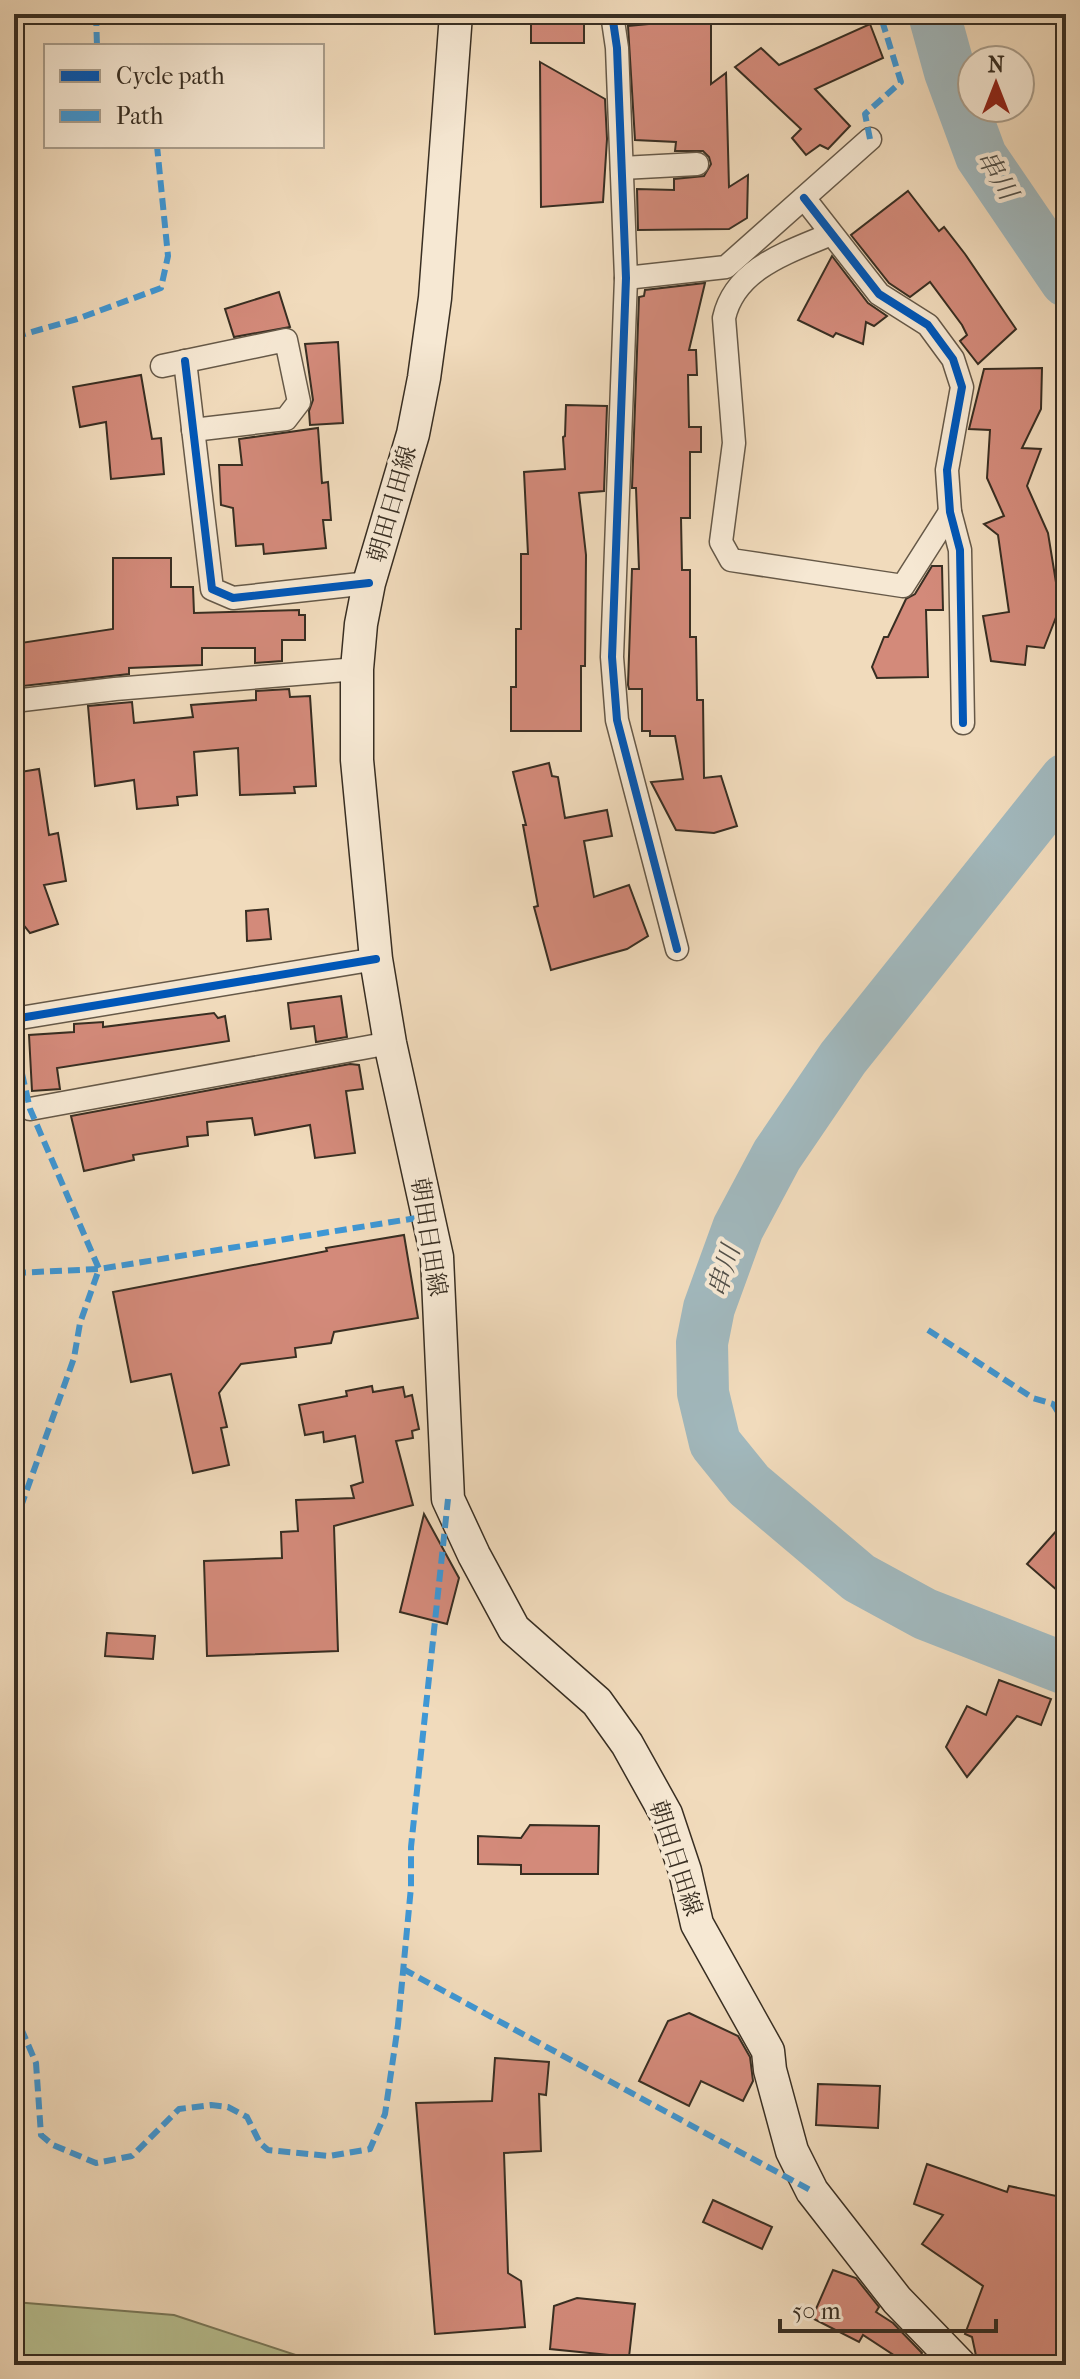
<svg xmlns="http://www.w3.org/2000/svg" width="1080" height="2379" viewBox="0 0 1080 2379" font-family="'IM FELL French Canon','Noto Serif JP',serif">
	<rect width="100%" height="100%" fill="#f1dbbc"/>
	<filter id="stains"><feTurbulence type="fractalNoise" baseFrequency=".0025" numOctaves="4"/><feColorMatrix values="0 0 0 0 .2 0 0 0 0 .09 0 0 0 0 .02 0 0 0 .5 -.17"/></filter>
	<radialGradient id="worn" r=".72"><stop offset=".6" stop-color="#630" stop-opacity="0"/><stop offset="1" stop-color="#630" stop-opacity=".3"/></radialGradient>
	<!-- green -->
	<polygon fill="#b8c192" stroke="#78785a" stroke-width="2" points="14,2302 174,2315 326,2365 14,2365"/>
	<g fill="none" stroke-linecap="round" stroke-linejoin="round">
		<!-- river -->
		<g stroke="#a1b8bd" stroke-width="52">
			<polyline points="934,14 950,72 981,156 1066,281"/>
			<polyline points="1066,779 843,1058 777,1155 738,1228 709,1308 702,1343 703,1393 715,1443 749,1485 859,1578 925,1614 1066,1669"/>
		</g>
	</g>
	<!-- building -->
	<g fill="#d38a7a" stroke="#382e22" stroke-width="2">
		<rect x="531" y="14" width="53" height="29"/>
		<polygon points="711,18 711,84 726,73 729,187 748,175 747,218 729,229 638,230 637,189 674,190 674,179 704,176 711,164 709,157 703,151 675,151 676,142 635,140 628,26"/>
		<polygon points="870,24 883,58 815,89 850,126 828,149 820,145 806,155 792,138 801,129 735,67 761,48 779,65"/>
		<polygon points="540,62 605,99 607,139 603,202 541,207"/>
		<polygon points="908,191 939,231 944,227 965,254 1016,329 978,364 960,341 967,335 962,325 930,282 910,297 889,283 851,235"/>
		<polygon points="832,256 868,303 887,316 874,326 866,322 863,344 836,333 833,337 798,320"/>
		<polygon points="705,283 689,350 696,350 697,375 688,375 689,427 701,427 701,452 690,452 690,518 681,518 682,570 690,570 690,637 696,637 697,700 703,700 704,778 721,776 737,826 714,833 676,830 651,782 683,779 675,736 650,736 650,731 642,731 642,689 629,689 628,685 632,569 639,569 636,488 632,488 639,297 644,296 645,290"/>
		<polygon points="279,292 290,327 234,337 225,309"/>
		<polygon points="338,342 343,423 310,425 309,411 313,400 305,344"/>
		<polygon points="1042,368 1041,409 1022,448 1041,449 1027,486 1048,533 1060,607 1044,648 1027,646 1025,665 991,661 983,616 1009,612 998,535 984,524 1004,516 987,478 990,430 969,429 984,369"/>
		<polygon points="141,375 152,439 161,438 164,474 111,479 106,422 80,427 73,387"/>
		<polygon points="566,405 607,406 604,491 579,493 586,555 585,666 581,666 581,731 511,731 511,687 516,687 516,629 521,629 521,554 528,554 524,472 565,469 563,437 565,436"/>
		<polygon points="318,428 322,483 328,482 331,520 323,520 326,548 264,554 263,544 236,546 233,508 221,505 219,465 242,465 239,439"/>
		<polygon points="113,558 171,558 171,587 193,587 194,613 299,610 299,615 305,615 305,640 282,640 282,661 255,663 255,648 202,648 202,665 129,668 129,674 14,687 14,644 113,629"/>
		<polygon points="932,566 942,566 943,610 926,610 928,677 877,678 872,667 884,637 888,637 906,599 915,594"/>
		<polygon points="289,689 290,697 310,696 316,786 294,787 295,793 240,795 238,748 194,752 197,795 177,797 178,805 137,809 134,780 95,786 88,706 132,702 134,723 193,717 191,705 256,700 256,691"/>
		<polygon points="549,763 552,776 558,777 565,818 607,810 612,836 584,841 594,897 629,885 648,936 627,949 551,970 534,907 538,906 523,825 526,825 513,772"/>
		<polygon points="39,769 49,835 58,833 66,881 44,885 58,924 30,933 14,913 14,773"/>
		<polygon points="268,909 271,939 247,941 246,911"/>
		<polygon points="341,996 347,1037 316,1042 314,1026 291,1029 288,1003"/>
		<polygon points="214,1013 218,1018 225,1016 229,1041 57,1068 60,1089 32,1091 29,1035 74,1032 74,1024 103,1022 103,1027"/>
		<polygon points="350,1064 359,1065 363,1089 346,1091 355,1153 315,1158 310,1125 255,1135 252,1118 207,1122 208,1135 187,1137 188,1146 133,1155 134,1160 84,1171 71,1116"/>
		<polygon points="404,1235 418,1318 334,1332 331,1343 295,1348 296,1357 241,1364 219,1393 227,1427 221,1428 229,1465 193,1473 171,1374 131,1382 113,1292 327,1251 326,1248"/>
		<polygon points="372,1386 373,1392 403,1387 405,1397 412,1395 419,1429 412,1431 413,1438 396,1441 413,1505 334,1526 338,1651 207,1656 204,1561 282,1558 281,1532 298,1531 296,1500 354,1498 351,1486 363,1482 355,1436 324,1442 323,1432 305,1435 299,1405 347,1396 346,1391"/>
		<polygon points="424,1514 459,1578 447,1624 400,1612"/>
		<polygon points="1066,1520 1066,1598 1027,1564"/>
		<polygon points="107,1633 155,1636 153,1659 105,1656"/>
		<polygon points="999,1680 1051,1699 1041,1725 1017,1716 967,1777 946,1747 967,1706 986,1715"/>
		<polygon points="530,1825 599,1826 598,1874 521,1874 521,1865 478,1864 478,1836 521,1838"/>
		<polygon points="689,2013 738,2036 750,2057 753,2081 743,2101 701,2081 689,2106 639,2081 668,2021"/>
		<polygon points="495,2058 549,2062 546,2095 539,2094 541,2151 504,2153 508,2273 521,2281 525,2327 435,2334 416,2103 492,2101"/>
		<polygon points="818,2084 880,2086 878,2128 816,2125"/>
		<polygon points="927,2164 1007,2192 1009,2186 1066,2198 1066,2365 978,2365 972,2337 965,2334 983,2286 922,2244 943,2215 914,2204"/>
		<polygon points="713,2200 772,2227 762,2249 703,2222"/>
		<polygon points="833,2270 856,2278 879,2307 876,2312 893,2323 922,2353 915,2365 909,2365 863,2335 859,2342 812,2318"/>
		<polygon points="577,2298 635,2304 629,2357 550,2349 554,2306"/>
	</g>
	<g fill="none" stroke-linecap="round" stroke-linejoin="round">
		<!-- minor casing -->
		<g stroke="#665948" stroke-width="25">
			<g id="minor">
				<polyline points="612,14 617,48 626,278 612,657 617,720 677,949"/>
				<polyline points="622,168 697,164"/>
				<polyline points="804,198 879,294 928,325 953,359 962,387 947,470 950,512 960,550 963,723"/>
				<path d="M831,234C789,252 735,268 724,318L734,443L721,542L731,560L903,586L950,512"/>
				<polyline points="626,278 726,267 870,139"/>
				<polyline points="185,361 212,589 233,598 369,583"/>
				<polyline points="162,366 286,340 299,402 286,419 193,430"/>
				<polyline points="14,701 115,689 357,669"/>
				<polyline points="14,1019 376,959"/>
				<polyline points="30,1109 390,1043"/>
			</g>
		</g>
		<!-- secondary casing -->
		<g stroke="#382e22" stroke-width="35">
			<polyline id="secondary" points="456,14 435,298 424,378 413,434 369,583 361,624 357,669 357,760 376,959 390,1043 437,1257 448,1499 474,1555 514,1629 597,1702 627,1744 666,1814 685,1871 697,1924 768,2051 770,2070 792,2151 812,2191 897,2300 960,2365"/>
		</g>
		<!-- minor -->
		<use href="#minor" stroke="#f6e8d3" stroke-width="22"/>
		<!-- secondary -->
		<use href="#secondary" stroke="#f6e8d3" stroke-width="32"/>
		<!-- quiet -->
		<g stroke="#3e97d5" stroke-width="6" stroke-dasharray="12 6" stroke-linecap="butt">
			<polyline points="96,14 97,46"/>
			<polyline points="870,139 865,114 901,82 880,14"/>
			<polyline points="14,337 77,319 161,288 168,256 157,146"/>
			<polyline points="14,1038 30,1109 99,1269 80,1323 74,1358 14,1526"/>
			<polyline points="14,1273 99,1269 429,1216"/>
			<polyline points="928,1330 1033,1398 1053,1404 1066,1425"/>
			<polyline points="403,1969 812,2191"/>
			<polyline points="14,2012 36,2063 41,2135 53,2145 96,2163 132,2156 179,2109 211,2105 228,2107 247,2117 260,2143 268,2150 329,2156 370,2149 385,2114 398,2025 411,1887 411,1847 448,1499"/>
		</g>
		<!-- cycleway casing -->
		<g stroke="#f6e8d3" stroke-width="13">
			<g id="cycleway">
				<polyline points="612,14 617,48 626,278 612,657 617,720 677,949"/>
				<polyline points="804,198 879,294 928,325 953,359 962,387 947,470 950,512 960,550 963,723"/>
				<polyline points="185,361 212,589 233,598 369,583"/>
				<polyline points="14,1019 376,959"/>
			</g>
		</g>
		<!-- cycleway -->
		<use href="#cycleway" stroke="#0057b8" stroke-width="8"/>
	</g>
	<g text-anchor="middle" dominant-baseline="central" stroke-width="8" stroke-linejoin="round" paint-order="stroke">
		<!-- street labels -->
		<g font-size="24" fill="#382e22" stroke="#f6e8d3">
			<text transform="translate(392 504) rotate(-74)">朝田日田線</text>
			<text transform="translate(429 1237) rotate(81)">朝田日田線</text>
			<text transform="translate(676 1858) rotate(72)">朝田日田線</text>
		</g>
		<!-- water labels -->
		<g font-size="26" font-style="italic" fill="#525049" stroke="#f6e8d3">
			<text transform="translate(997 175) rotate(59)">串川</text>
			<text transform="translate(724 1271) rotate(-73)">串川</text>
		</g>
	</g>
	<!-- margin -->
	<rect width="1080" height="2379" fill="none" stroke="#f1dbbc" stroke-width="48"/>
	<rect x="16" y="16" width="1048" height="2347" fill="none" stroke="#382e22" stroke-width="4"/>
	<rect x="24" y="24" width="1032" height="2331" fill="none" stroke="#382e22" stroke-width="2"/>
	<!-- legend -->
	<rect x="44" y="44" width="280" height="104" fill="#f6e8d3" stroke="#aa9e8c" stroke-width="2"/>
	<rect x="60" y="70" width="40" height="12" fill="#0057b8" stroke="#aa9e8c" stroke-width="2"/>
	<text x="116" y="84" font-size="24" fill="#382e22">Cycle path</text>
	<rect x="60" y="110" width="40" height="12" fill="#3e97d5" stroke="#aa9e8c" stroke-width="2"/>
	<text x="116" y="124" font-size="24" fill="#382e22">Path</text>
	<!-- north arrow -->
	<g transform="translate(996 84)"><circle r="38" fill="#f6e8d3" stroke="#aa9e8c" stroke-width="2"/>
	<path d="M0-6L14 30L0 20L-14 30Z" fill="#8f2418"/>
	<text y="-12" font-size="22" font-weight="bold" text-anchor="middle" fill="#382e22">N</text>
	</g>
	<!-- scale -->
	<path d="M780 2319v12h216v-12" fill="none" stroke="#382e22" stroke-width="4"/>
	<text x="792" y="2319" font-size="24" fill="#382e22" stroke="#f6e8d3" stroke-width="6" paint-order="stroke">50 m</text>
	<rect width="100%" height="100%" filter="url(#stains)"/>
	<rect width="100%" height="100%" fill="url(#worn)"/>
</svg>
